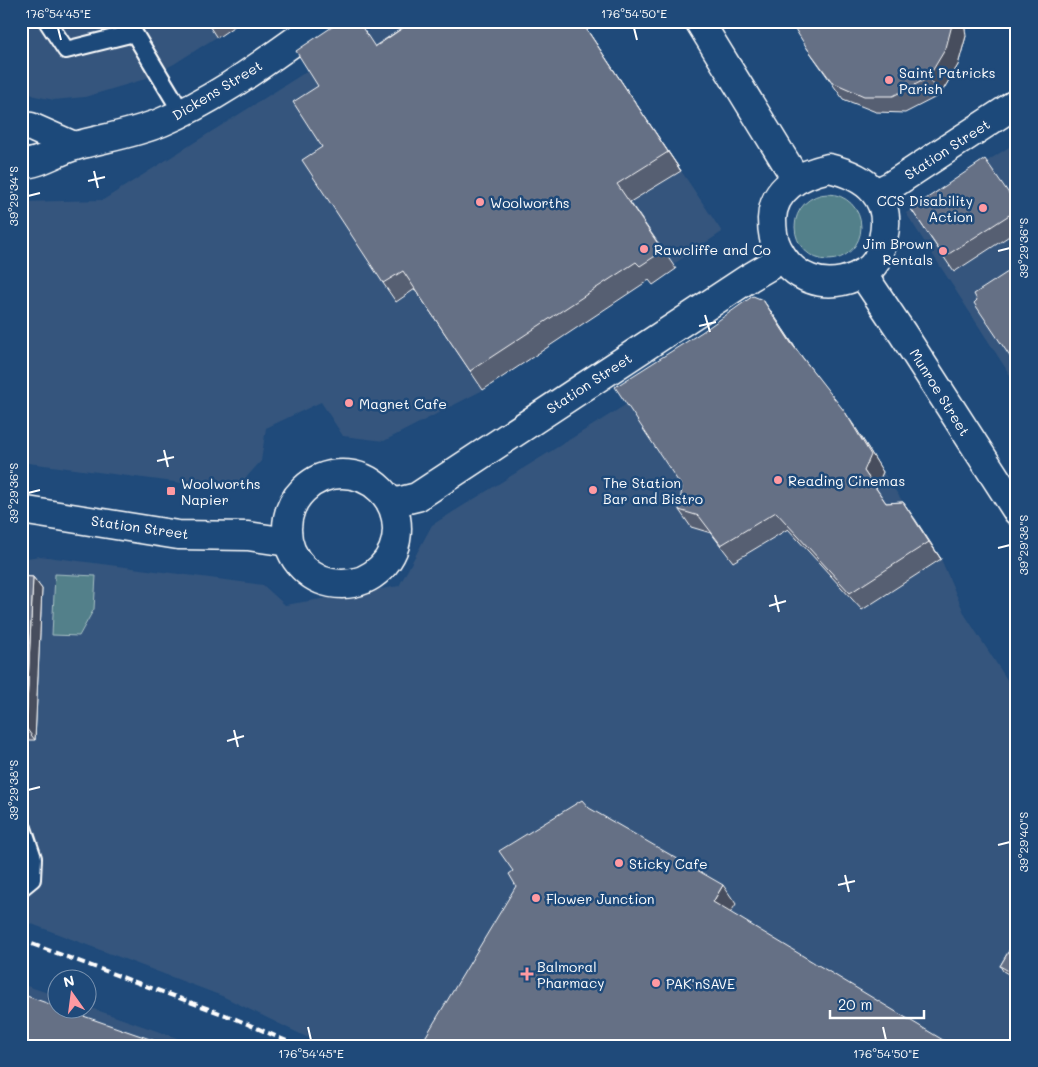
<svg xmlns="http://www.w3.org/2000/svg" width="1038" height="1067" viewBox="0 0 1038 1067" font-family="Mali,sans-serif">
	<rect width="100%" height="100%" fill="#1f4a7a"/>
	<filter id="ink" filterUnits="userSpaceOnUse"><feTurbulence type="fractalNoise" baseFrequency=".02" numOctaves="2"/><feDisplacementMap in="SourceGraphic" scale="10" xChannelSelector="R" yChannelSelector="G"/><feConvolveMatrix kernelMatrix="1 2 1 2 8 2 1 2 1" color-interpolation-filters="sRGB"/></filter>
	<g filter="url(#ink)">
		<!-- built -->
		<g fill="#34557d">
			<polygon points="21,21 242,21 174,64 142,80 85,97 54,100 35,96 26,92 21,83"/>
			<polygon points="382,21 581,21 722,232 483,390 384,441 343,436 321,402 266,428 261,461 235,490 21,462 21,202 103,200 309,70"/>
			<polygon points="1017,142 1017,386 906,213"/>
			<polygon points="803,360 856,429 883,472 941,559 965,615 1017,695 1017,1046 325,1046 222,996 21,920 21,559 40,556 263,585 285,605 399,586 432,525 627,404"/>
			<polygon points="21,984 57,996 58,1010 88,1010 88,1007 200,1046 21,1046"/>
		</g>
		<!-- green -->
		<g fill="#52808a" stroke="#a8c0c4">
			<circle cx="828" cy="227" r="33"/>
			<polygon points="55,574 96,576 94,609 79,636 52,635"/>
		</g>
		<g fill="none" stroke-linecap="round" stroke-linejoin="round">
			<!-- lane casing -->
			<g stroke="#fff" stroke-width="20">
				<g id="lane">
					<polyline points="47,21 66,50 134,33 182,113"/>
					<polyline points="21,888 32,879 33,858 23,828"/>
				</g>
			</g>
			<!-- street casing -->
			<g stroke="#fff" stroke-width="31">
				<polyline id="street" points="699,21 796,179"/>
			</g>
			<!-- secondary casing -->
			<g stroke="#fff" stroke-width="31">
				<g id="secondary">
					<polyline points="21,126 31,127 74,146"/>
					<path d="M21,164C40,164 57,151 75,146C104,138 133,134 162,122C220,98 271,57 323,21"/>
					<path d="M829,168C867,177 893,198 883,239C881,246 880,255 876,261C872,268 862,274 855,277C824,290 793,279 778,249C773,240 772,229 772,219C773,187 802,174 829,168Z"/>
					<polyline points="876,193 892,185 1017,103"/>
					<polyline points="862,273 903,334 1017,511"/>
					<circle cx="342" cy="529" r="55"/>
					<polyline points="392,503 417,497 749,278 783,258"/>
					<polyline points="21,510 178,535 248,536 288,542"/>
				</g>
			</g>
			<!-- lane -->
			<use href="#lane" stroke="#1f4a7a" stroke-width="16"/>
			<!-- street -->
			<use href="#street" stroke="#1f4a7a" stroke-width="28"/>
			<!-- secondary -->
			<use href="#secondary" stroke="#1f4a7a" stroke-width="28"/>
			<!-- rail -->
			<polyline stroke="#fff" stroke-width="4" stroke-dasharray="8 4" stroke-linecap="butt" points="21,940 236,1019 298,1046"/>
		</g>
		<!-- wall -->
		<g fill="#575f72" stroke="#fff">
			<polygon points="206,21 242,21 217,38"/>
			<polygon points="413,21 581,21 681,171 630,202 676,269 653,285 649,280 483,390 415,289 396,302 383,283 322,147 318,86 375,46"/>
			<polygon points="966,36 958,65 940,95 905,113 876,112 843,99 807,48"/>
			<polygon points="1017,205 1017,231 954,272 911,209"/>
			<polygon points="775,317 797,350 857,430 883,472 876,488 886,503 903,502 941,559 862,610 788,529 733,562 711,533 691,527 679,510"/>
			<polygon points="21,576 33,577 42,589 35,740 21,740"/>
			<polygon points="1017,937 1017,979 1003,971 1000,966"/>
		</g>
		<!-- shaded-wall -->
		<g fill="#474e5d" stroke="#fff">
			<polygon points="581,21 681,171 668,152"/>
			<polygon points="953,21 964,21 966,36 958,65 940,95 928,78"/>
			<polygon points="763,300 775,317 803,360 791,343"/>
			<polygon points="845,412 857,430 883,472 876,488 864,471"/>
			<polygon points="903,502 915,519 941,559 929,542"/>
			<polygon points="33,577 42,589 35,740 26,728"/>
			<polygon points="723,885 736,904 725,921 713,902"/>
		</g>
		<!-- building -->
		<g fill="#656f85" stroke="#fff">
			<polygon points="206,21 214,21 208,25"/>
			<polygon points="341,21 358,21 375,47 413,21 581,21 668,152 617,184 663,251 640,266 636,262 470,371 403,271 383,283 302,160 322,147 293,102 318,86 296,51"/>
			<polygon points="790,21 953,21 946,48 928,78 893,96 864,96 832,82 807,48"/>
			<polygon points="985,159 1017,205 1017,210 944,257 911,209"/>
			<polygon points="1017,266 1017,367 974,303 977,300 974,294"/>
			<polygon points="753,296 763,300 791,343 845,412 871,455 864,471 886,503 903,502 929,542 850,593 776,512 721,545 699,516 679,510 682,487 615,387 702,332"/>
			<polygon points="21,576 33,577 26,728 21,728"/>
			<polygon points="582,800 589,808 723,885 713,902 953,1046 420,1046 516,886 509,874 513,871 499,851"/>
			<polygon points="1017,937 1017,976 1000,966"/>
			<polygon points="21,994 58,1007 58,1010 66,1010 170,1046 21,1046"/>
		</g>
	</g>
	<!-- ticks -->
	<path fill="none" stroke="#fff" stroke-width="2" d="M58,28L61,40M634,28L637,40M94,171L98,188M88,181L105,177M28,196L40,193M998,251L1010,248M705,315L710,332M699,326L716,322M164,450L168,467M157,461L174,457M28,493L40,490M998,548L1010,545M775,595L779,612M769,606L786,601M234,730L238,747M227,741L244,736M28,790L40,787M998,845L1010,842M845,875L849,892M838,885L855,881M308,1027L311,1040M883,1027L886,1040"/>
	<!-- markers -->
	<g fill="#ff9aa2" stroke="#1f4a7a" stroke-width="2">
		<circle cx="889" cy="80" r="5"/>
		<circle cx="480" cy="202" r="5"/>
		<circle cx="983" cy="208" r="5"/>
		<circle cx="644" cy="249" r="5"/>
		<circle cx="943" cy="251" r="5"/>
		<circle cx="349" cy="403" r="5"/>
		<circle cx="778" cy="480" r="5"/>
		<circle cx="593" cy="490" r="5"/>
		<rect x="166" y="486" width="10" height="10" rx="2.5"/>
		<circle cx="619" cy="863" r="5"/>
		<circle cx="536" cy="898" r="5"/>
		<path d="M524.5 966.5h5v5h5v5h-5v5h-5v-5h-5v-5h5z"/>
		<circle cx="656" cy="983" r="5"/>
	</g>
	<g text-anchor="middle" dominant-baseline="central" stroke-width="5" stroke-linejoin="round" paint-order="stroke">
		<!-- poi labels -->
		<g font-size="14" fill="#fff" stroke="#1f4a7a" text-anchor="start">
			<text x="899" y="72">Saint Patricks<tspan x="899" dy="16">Parish</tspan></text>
			<text x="973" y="200" text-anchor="end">CCS Disability<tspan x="973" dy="16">Action</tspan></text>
			<text x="490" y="202">Woolworths</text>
			<text x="933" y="243" text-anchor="end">Jim Brown<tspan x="933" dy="16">Rentals</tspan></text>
			<text x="654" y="249">Rawcliffe and Co</text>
			<text x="359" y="403">Magnet Cafe</text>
			<text x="788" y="480">Reading Cinemas</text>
			<text x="603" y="482">The Station<tspan x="603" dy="16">Bar and Bistro</tspan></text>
			<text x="181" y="483">Woolworths<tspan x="181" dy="16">Napier</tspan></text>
			<text x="629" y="863">Sticky Cafe</text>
			<text x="546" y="898">Flower Junction</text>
			<text x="537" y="966">Balmoral<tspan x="537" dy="16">Pharmacy</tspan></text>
			<text x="666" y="983">PAK'nSAVE</text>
		</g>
		<!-- street labels -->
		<g font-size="14" fill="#fff" stroke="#1f4a7a">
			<text transform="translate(217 90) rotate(-31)">Dickens Street</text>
			<text transform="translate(947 149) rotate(-33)">Station Street</text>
			<text transform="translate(589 383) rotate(-33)">Station Street</text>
			<text transform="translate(940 392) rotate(58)">Munroe Street</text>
			<text transform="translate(140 527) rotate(8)">Station Street</text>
		</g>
	</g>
	<!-- margin -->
	<rect width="1038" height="1067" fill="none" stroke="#1f4a7a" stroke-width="55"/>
	<!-- north arrow -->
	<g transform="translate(72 994) rotate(346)"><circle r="24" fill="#1f4a7a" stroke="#7992af"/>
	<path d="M0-4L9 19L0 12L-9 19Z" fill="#ff9aa2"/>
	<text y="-8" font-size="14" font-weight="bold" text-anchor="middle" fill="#ffffff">N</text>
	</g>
	<!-- scale -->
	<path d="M830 1010v8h94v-8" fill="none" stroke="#ffffff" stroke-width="2.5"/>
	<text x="838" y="1010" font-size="15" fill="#ffffff" stroke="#1f4a7a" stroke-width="4" paint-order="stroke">20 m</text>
	<rect x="28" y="28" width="982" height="1012" fill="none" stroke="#fff" stroke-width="2"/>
	<g font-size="12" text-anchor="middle" fill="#fff">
		<text x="58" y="18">176°54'45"E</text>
		<text x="634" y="18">176°54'50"E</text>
		<text transform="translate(14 196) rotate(-90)" y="4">39°29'34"S</text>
		<text transform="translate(1024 248) rotate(-90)" y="4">39°29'36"S</text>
		<text transform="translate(14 493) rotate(-90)" y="4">39°29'36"S</text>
		<text transform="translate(1024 545) rotate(-90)" y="4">39°29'38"S</text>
		<text transform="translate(14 790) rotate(-90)" y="4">39°29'38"S</text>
		<text transform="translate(1024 842) rotate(-90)" y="4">39°29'40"S</text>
		<text x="311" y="1058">176°54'45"E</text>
		<text x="886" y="1058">176°54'50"E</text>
	</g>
</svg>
